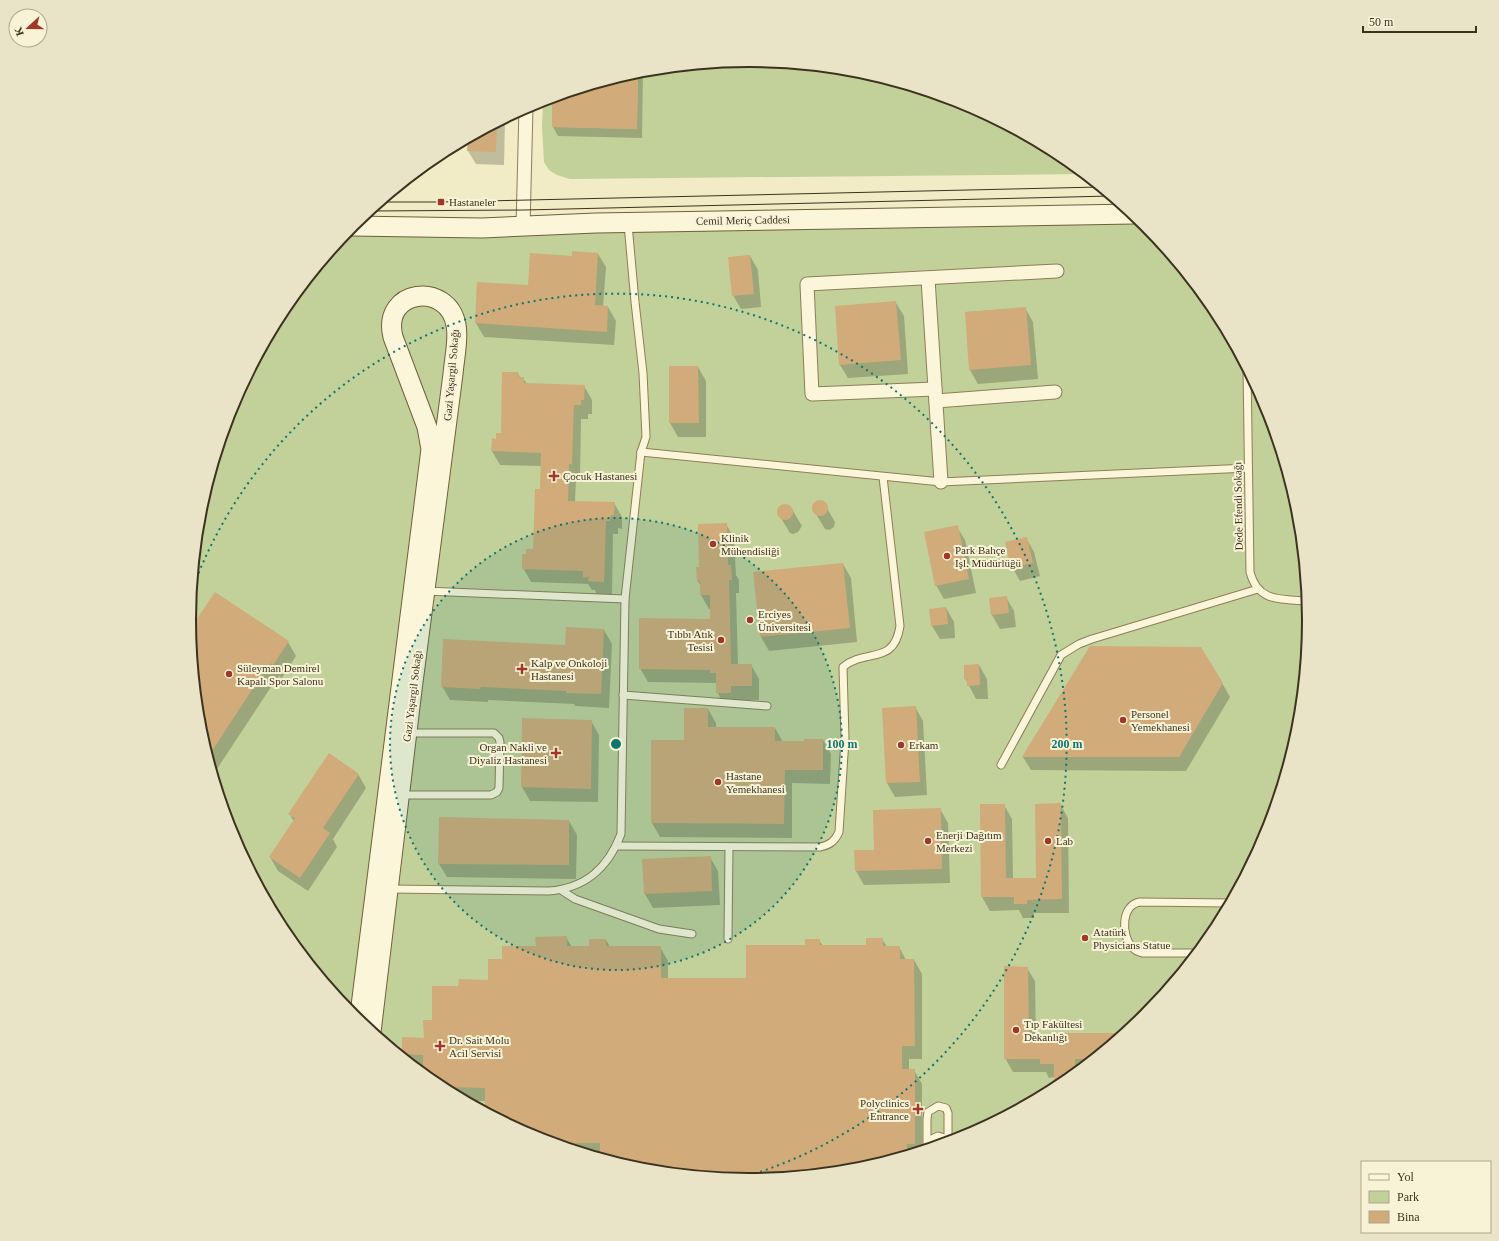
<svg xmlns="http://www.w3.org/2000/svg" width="1499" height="1241" viewBox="0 0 1499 1241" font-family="'Times New Roman',serif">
	<rect width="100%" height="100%" fill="#f1ebc6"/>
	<!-- green -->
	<g fill="#c2d099">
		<polygon points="750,60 859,71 964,103 1061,155 1085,174 570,179 557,175 549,170 544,162 542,127 543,100 552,97 552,127 637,129 638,71"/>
		<polygon points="1121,204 1146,224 1216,309 1267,406 1299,511 1310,621 1299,730 1267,835 1215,932 1146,1017 1061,1087 964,1138 859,1170 749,1181 640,1170 535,1138 438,1086 353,1017 283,932 232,835 200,730 189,620 200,511 232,406 284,309 351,227 464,229"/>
	</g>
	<!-- shadow -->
	<g fill="#0003">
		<polygon points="643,70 642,138 558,136 553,127 553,97"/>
		<polygon points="505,119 504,165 476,164 468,151 469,138"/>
		<polygon points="598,254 606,267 603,307 608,307 616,321 614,345 484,337 476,323 478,283 529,286 573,257"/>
		<polygon points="750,256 758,270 761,307 741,309 733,295"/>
		<polygon points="896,303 904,316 908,374 848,378 840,365"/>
		<polygon points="1025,308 1033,322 1038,379 978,384 970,370 966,312"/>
		<polygon points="670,367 698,367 706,381 706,437 678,437 670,423"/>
		<polygon points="518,373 520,378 523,378 527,384 584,386 592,400 592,414 588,414 588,419 581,419 580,478 576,478 575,502 614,503 622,517 622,529 618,528 618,534 613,534 612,595 597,595 595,590 592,590 588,584 531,582 523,568 527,555 534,550 541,490 542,466 500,465 492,451 496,440 502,434"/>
		<polygon points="1286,468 1290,482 1286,475"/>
		<polygon points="1296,499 1299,511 1301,526 1296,518"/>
		<polygon points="820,501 824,503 835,522 834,527 829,530 825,529 813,509 815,504"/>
		<polygon points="785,505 790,506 802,526 798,532 793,534 790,533 778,513 781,506"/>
		<polygon points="726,524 734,538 736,575 739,580 739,593 736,593 738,665 751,665 759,679 759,700 738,700 738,706 725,706 717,692 717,683 648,682 640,668 711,620 711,609 709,609 701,595 701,587 698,581 700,567"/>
		<polygon points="957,527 965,540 976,593 944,599 936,585"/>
		<polygon points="1026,538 1034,552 1040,576 1020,581 1012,567"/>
		<polygon points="843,564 851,578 857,642 769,651 761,637"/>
		<polygon points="1006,597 1014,611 1016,627 1000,629 992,615 990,599"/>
		<polygon points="946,608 954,622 955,638 940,639 932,626"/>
		<polygon points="192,623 194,625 288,642 296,656 282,678 279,676 269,690 213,775 200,730 190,626"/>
		<polygon points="604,630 612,644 609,708 575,706 574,704 488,700 488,702 450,700 442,686 566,646"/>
		<polygon points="979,665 987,679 988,699 976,699 965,678"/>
		<polygon points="1222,683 1230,697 1186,771 1031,770 1023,757"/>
		<polygon points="915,707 923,721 927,795 895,797 887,783"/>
		<polygon points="708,709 716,723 716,728 775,728 783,742 805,742 823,740 831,754 830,784 792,783 792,838 660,837 652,823 652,741 685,741"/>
		<polygon points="523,719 591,721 599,735 598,802 530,801 522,787"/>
		<polygon points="358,774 366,788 333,839 337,847 308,891 278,871 270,857 294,822 290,814"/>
		<polygon points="1060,804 1068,818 1069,913 1034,913 1034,918 1023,918 1019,910 990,911 982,897 1004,805 1012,819 1013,879 1037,879"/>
		<polygon points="940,809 948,823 950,883 864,885 856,871 875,851"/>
		<polygon points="569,821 577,835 576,879 447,877 439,864"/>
		<polygon points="710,857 718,871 720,905 653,908 645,894 643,860"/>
		<polygon points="566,937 572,947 590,947 606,940 610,947 660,947 668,961 668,979 747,979 819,940 823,946 867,946 882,939 887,947 899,947 906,960 914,960 922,974 922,1059 909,1059 909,1070 914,1070 922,1084 922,1151 859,1170 749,1181 640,1170 535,1138 486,1112 486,1101 465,1101 438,1086 427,1077 424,1073 424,1068 416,1068 407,1061 403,1054 403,1038 425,1039 433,1021 459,987 489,981 503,960"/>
		<polygon points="1027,968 1035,981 1036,1037 1061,1038 1061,1034 1125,1034 1061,1087 1055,1090 1055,1077 1049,1078 1046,1072 1013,1072 1005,1058"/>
		<polygon points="1169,982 1174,982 1169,988"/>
	</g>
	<!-- building -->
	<g fill="#d1ab7a">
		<polygon points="638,71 637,129 552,127 552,97"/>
		<polygon points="497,123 496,152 467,151 468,139"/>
		<polygon points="572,251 598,253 595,305 608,306 607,332 475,323 477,282 528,285 530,253 572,256"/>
		<polygon points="750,255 754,294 732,296 728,257"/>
		<polygon points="896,301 901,360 839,365 835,306"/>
		<polygon points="1026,307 1031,365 969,370 965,312"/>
		<polygon points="669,366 698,366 699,423 669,423"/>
		<polygon points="502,372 518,372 518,377 524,377 524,383 585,385 584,400 581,400 581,405 574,405 572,464 569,464 568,501 615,502 614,515 611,515 610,521 606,521 604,582 588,581 589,577 583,577 583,571 522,569 522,554 526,554 526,549 533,549 535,489 540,489 541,453 491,451 492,438 496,439 496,433 501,433"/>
		<circle cx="820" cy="508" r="8"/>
		<circle cx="785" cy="512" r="8"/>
		<polygon points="727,523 728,565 731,565 732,580 729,580 731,664 752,664 752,686 731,686 731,693 716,693 716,673 710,673 710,670 639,669 639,618 710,619 710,595 700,595 700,581 697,582 696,567 699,567 698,524"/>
		<polygon points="958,525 969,579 935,586 924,532"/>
		<polygon points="1027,537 1033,563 1011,568 1005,542"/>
		<polygon points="843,563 850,628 760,637 753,572"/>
		<polygon points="215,592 289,641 273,665 271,663 261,676 208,757 200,730 190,629"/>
		<polygon points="1007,596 1009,613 991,615 989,598"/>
		<polygon points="946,607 948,624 931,626 929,609"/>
		<polygon points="566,627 604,629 601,694 566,693 566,691 481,687 480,689 441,687 443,639 565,645"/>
		<polygon points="1090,646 1201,647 1223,683 1179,757 1022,757"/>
		<polygon points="979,664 980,685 967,686 967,679 964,679 964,665"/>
		<polygon points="916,706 920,782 886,783 882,708"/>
		<polygon points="684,708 708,708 708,727 775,727 775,741 804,741 804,739 823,739 823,770 785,770 784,824 651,823 651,740 684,740"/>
		<polygon points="522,718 592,720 591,789 521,787"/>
		<polygon points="329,753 359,774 323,828 330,833 300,878 269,857 295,818 288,814"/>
		<polygon points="1061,803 1062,899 1027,900 1027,904 1014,904 1014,897 981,897 980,804 1005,804 1006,878 1036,878 1035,804"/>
		<polygon points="941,808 942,869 855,871 854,850 874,850 873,810"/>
		<polygon points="439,817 569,820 569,865 438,864"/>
		<polygon points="711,856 712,891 644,894 642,859"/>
		<polygon points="567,936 567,946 589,946 589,939 606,939 606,946 661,946 661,978 746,978 746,945 805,945 805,939 820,939 820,945 866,945 866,938 883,938 883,946 900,946 900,959 914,959 915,1046 902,1046 902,1069 915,1069 915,1144 907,1144 907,1156 859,1170 749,1181 640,1170 600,1158 600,1143 575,1143 575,1151 535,1138 485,1111 485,1088 440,1087 434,1083 434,1074 423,1073 423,1055 402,1054 402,1037 424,1038 423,1020 432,1020 432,986 458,986 459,979 488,980 488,959 502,959 502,946 536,946 535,937"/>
		<polygon points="1004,966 1028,967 1029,1036 1060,1037 1060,1033 1126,1033 1094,1059 1075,1059 1075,1075 1061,1087 1054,1090 1054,1064 1040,1064 1040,1059 1004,1059"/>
	</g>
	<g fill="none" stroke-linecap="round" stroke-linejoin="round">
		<!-- lane casing -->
		<g stroke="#8e7d5a" stroke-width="9">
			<g id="lane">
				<path d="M1247,367L1250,572C1258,603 1282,599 1308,601"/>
				<polyline points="641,452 941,482 1248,468"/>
				<polyline points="425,591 625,599"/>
				<polyline points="623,695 767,706"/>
				<polyline points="1001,765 1061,655 1079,644 1092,639 1258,589"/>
				<polyline points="400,795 491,795 497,792 499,788 500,742 499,738 494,733 408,733"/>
				<path d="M616,846L820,847C830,845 835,841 839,832L845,739L843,667C866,648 894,666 900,626L883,477"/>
				<path d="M389,889L549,891C586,888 608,868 621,834L625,599L641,452L646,437L643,373L635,302L628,224"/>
				<polyline points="561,890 575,899 659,929 692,934"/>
				<polyline points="728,939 729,847"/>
				<path d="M1198,953H1143C1138,952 1135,951 1132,947C1121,935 1121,905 1140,902L1231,903"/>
				<polyline points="927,1146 930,1140 938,1136 945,1138 947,1143"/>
				<polyline points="927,1150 927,1119 928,1112 938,1106 946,1108 948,1113 948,1143"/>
			</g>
		</g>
		<!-- street casing -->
		<g stroke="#8e7d5a" stroke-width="15">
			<g id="street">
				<polyline points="523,227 526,107"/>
				<polyline points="928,279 941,482"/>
				<polyline points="935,389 812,394 807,284 1057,271"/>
				<polyline points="936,401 1055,392"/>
			</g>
		</g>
		<!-- secondary casing -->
		<g stroke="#705e3d" stroke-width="21">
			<g id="secondary">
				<polyline points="352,226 482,228 596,223 1134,214"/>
				<path d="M359,1022L431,449L427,427L393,337C381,289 448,281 456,325C459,339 454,360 453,374L412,690L371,1032"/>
			</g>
		</g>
		<!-- lane -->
		<use href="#lane" stroke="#fbf6da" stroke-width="7"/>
		<!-- street -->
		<use href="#street" stroke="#fbf6da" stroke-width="13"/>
		<!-- secondary -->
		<use href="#secondary" stroke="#fbf6da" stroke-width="19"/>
		<!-- tram -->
		<g stroke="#3d321f" stroke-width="1">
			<polyline points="380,202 441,202 1100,187"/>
			<polyline points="370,211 524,210 1111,196"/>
		</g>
	</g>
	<!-- distance rings -->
	<circle cx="616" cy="744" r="226" fill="#0f766e" fill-opacity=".12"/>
	<g fill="none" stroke="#0f766e" stroke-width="2" stroke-dasharray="2 4">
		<circle cx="616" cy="744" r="226"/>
		<path d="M192 590A451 451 0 1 1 737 1179"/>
	</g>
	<!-- markers -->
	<g fill="#a13726" stroke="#f8f3d6" stroke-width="1.5">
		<rect x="437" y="198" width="8" height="8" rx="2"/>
		<path d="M552 470h4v4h4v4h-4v4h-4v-4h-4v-4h4z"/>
		<circle cx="713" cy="544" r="4"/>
		<circle cx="947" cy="556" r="4"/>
		<circle cx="750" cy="620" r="4"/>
		<circle cx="721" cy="640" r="4"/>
		<path d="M520 663h4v4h4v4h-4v4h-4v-4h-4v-4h4z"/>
		<circle cx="229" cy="674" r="4"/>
		<circle cx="1123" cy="720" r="4"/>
		<circle cx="901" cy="745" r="4"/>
		<path d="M554 747h4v4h4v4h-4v4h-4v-4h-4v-4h4z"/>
		<circle cx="718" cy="782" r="4"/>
		<circle cx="928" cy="841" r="4"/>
		<circle cx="1048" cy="841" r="4"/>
		<circle cx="1085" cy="938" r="4"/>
		<circle cx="1016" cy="1030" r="4"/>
		<path d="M438 1040h4v4h4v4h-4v4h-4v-4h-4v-4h4z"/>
		<path d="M916 1103h4v4h4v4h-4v4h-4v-4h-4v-4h4z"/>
	</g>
	<g text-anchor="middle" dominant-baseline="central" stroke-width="4" stroke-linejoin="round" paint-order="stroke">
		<!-- poi labels -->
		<g font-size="11" fill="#3d321f" stroke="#f8f3d6" text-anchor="start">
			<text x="449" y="202">Hastaneler</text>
			<text x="563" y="476">Çocuk Hastanesi</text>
			<text x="721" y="538">Klinik<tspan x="721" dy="13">Mühendisliği</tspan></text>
			<text x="955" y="550">Park Bahçe<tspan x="955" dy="13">Işl. Müdürlüğü</tspan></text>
			<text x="758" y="614">Erciyes<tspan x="758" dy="13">Üniversitesi</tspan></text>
			<text x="713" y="634" text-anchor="end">Tıbbı Atık<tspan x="713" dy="13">Tesisi</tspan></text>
			<text x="531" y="663">Kalp ve Onkoloji<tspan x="531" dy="13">Hastanesi</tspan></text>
			<text x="237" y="668">Süleyman Demirel<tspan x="237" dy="13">Kapalı Spor Salonu</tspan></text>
			<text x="1131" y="714">Personel<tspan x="1131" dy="13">Yemekhanesi</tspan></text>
			<text x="909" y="745">Erkam</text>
			<text x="547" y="747" text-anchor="end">Organ Nakli ve<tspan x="547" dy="13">Diyaliz Hastanesi</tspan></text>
			<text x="726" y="776">Hastane<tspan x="726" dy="13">Yemekhanesi</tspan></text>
			<text x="936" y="835">Enerji Dağıtım<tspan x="936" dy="13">Merkezi</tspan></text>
			<text x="1056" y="841">Lab</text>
			<text x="1093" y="932">Atatürk<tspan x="1093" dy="13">Physicians Statue</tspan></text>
			<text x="1024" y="1024">Tıp Fakültesi<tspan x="1024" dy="13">Dekanlığı</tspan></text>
			<text x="449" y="1040">Dr. Sait Molu<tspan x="449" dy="13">Acil Servisi</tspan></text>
			<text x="909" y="1103" text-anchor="end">Polyclinics<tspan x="909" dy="13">Entrance</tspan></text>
		</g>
		<!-- street labels -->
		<g font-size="11" fill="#3d321f" stroke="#f8f3d6">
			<text transform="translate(743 220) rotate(-1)">Cemil Meriç Caddesi</text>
			<text transform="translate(451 375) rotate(-85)">Gazi Yaşargil Sokağı</text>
			<text transform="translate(1238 506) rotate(-91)">Dede Efendi Sokağı</text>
			<text transform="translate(412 696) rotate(-83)">Gazi Yaşargil Sokağı</text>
		</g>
	</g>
	<!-- crop -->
	<path d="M0 0H1499V1241H0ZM196 620a553 553 0 1 1 1106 0a553 553 0 1 1-1106 0Z" fill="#e9e4c7" fill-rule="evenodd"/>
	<path fill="none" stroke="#3d321f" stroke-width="2" d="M196 620a553 553 0 1 1 1106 0a553 553 0 1 1-1106 0Z"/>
	<circle cx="616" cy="744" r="6" fill="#0f766e" stroke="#f8f3d6" stroke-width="2"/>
	<g font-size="12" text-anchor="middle" font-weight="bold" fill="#0f766e" stroke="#f8f3d6" stroke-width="4" stroke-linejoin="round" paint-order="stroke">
		<text x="842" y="748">100 m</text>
		<text x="1067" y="748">200 m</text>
	</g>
	<!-- legend -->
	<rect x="1361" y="1161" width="130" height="72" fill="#f8f3d6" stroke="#ada68d"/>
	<rect x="1369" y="1174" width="20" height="6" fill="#fbf6da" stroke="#ada68d"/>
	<text x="1397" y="1181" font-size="12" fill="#3d321f">Yol</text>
	<rect x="1369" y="1191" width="20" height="12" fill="#c2d099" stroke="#ada68d"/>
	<text x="1397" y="1201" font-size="12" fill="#3d321f">Park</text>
	<rect x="1369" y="1211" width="20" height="12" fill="#d1ab7a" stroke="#ada68d"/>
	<text x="1397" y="1221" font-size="12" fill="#3d321f">Bina</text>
	<!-- north arrow -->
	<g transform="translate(28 28) rotate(249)"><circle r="19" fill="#f8f3d6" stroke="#ada68d"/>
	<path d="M0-3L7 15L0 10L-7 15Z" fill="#a13726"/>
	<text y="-6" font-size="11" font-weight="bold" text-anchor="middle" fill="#3d321f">K</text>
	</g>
	<!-- scale -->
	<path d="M1363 26v6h113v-6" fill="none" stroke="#3d321f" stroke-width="2"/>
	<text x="1369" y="26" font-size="12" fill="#3d321f" stroke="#f8f3d6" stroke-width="3" paint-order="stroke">50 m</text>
</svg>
